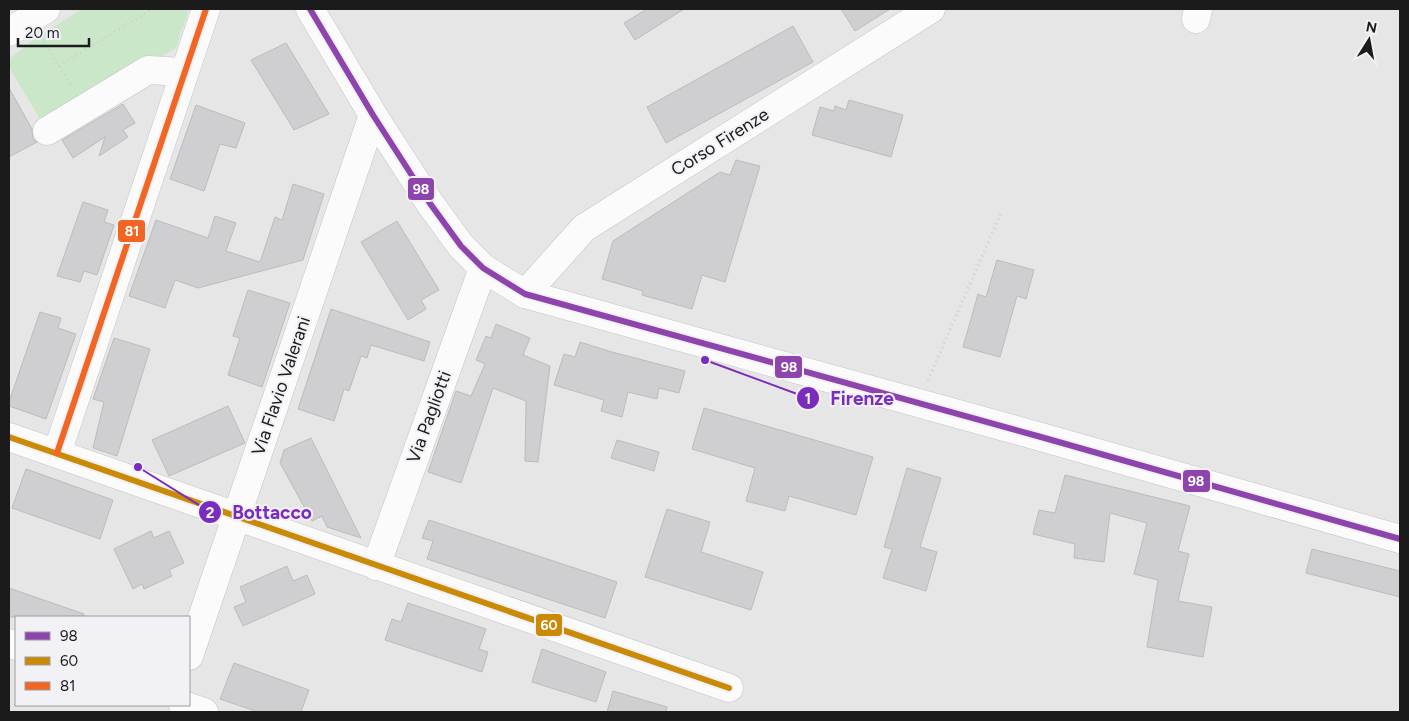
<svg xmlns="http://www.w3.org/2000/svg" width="1409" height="721" viewBox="0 0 1409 721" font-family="Figtree,sans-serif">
	<rect width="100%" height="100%" fill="#e6e6e7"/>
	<!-- green -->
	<polygon fill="#cae7ca" points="82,9 189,9 176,48 43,124 9,67 9,59 36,38"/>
	<!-- building -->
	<g fill="#cfcfd1" stroke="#bcbcbd">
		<polygon points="647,9 684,9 635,40 624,23"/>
		<polygon points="841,9 890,9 855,31"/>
		<polygon points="793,26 813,62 666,143 647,107"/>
		<polygon points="286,43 329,114 294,130 251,60"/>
		<polygon points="9,88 32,129 33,139 37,142 9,157"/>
		<polygon points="849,100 903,115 891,157 812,135 820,107 834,111 835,106 846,110"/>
		<polygon points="123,104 135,123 123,130 128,137 99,156 105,137 73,158 62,140"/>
		<polygon points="196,105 245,123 236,148 220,144 204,191 170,179"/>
		<polygon points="736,160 760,166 725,282 702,275 692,309 642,295 643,291 602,279 613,241 720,172 730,175"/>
		<polygon points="293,184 324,194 303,260 198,288 175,280 165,308 129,296 156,220 208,238 215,216 236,223 226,251 260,262 275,217 282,220"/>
		<polygon points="83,202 108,210 104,222 114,225 97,275 84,271 80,282 57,276"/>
		<polygon points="397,221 439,290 421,300 426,309 408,320 361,242"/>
		<polygon points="997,260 1034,270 1026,299 1017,296 1000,357 963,347 978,294 986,297"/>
		<polygon points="248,290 290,303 262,387 228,375 240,338 233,336"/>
		<polygon points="331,309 430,342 424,361 371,345 367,358 361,356 349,391 344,389 334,421 298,409"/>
		<polygon points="40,312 61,318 58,328 76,334 46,419 9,406 9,402"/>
		<polygon points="496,324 530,338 523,355 550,366 538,462 525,461 526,401 493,388 461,483 428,472 456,391 471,396 485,364 476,360 486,336 491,338"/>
		<polygon points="114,338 150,349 117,456 93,448 104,402 93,399"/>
		<polygon points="580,342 612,352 685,371 679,393 659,388 657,399 628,392 622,417 601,411 604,400 554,385 564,354 575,357"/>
		<polygon points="228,406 245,443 169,476 152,440"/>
		<polygon points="704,408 873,457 856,515 789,496 785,511 746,501 755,468 692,449"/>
		<polygon points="311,438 361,538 327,527 322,516 312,521 280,463 284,450"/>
		<polygon points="617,440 659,452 654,471 611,458"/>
		<polygon points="907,468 941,478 920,547 937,552 926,591 883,578 892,549 884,547"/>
		<polygon points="26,469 113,500 100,539 12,508"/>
		<polygon points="1065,475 1190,506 1178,551 1189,554 1178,601 1212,607 1203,657 1147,647 1158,580 1134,574 1147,523 1110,513 1104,562 1074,558 1075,544 1033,534 1039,510 1055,513"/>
		<polygon points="667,509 710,522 701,552 763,572 751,610 645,577"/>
		<polygon points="429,520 617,582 605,618 427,559 433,541 422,538"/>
		<polygon points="151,531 154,538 169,531 184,563 169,570 172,576 144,589 142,584 133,589 114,549"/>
		<polygon points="1312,549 1400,571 1400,597 1306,573"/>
		<polygon points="287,566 293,581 307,575 315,594 243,626 234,607 246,602 240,587"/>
		<polygon points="9,588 84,614 84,617 9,617"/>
		<polygon points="408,603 486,629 479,649 488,652 482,672 385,640 392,619 401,622"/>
		<polygon points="542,649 606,672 596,702 532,682"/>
		<polygon points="234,663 309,690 301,712 258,712 220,699"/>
		<polygon points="613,691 667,707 666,712 607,712"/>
	</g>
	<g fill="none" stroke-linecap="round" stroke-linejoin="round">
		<!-- minor casing -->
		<g stroke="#c3c4c5" stroke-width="29">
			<g id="minor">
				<polyline points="310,9 373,115 429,202 461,246 483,268 525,294 1041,437 1400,539"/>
				<polyline points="1196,19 1198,9"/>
				<polyline points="9,32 46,9"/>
				<polyline points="47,131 148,70 184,72"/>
				<polyline points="525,294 584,228 931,9"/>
				<polyline points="9,437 729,688"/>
				<polyline points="57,453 206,9"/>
				<polyline points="376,566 483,268"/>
				<polyline points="9,643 16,646"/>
				<polyline points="189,656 373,115"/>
				<polyline points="183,705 204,712"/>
			</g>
		</g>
		<!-- path -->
		<g stroke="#cfcfd0" stroke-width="3" stroke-dasharray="1 4" stroke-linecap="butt">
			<polyline points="43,41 72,86"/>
			<polyline points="59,66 152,9"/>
			<polyline points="928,380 1001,213"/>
		</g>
		<!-- minor -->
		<use href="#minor" stroke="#fbfbfb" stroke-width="28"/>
		<!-- bus-1 casing -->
		<g stroke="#f2f2f6" stroke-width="10">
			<polyline id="bus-1" points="310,9 373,115 429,202 461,246 483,268 525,294 1041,437 1400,539"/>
		</g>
		<!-- bus-2 casing -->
		<g stroke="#f2f2f6" stroke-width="10">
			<polyline id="bus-2" points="9,437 729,688"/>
		</g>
		<!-- bus-3 casing -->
		<g stroke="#f2f2f6" stroke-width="10">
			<polyline id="bus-3" points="57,453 206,9"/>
		</g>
		<!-- bus-1 -->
		<use href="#bus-1" stroke="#8e44ad" stroke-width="6"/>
		<!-- bus-2 -->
		<use href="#bus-2" stroke="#cb8a06" stroke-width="6"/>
		<!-- bus-3 -->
		<use href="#bus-3" stroke="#f26522" stroke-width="6"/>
	</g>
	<g text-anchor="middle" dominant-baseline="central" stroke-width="4" stroke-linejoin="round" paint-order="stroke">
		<!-- street labels -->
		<g font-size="18" fill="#1b1b1c" stroke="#f2f2f6">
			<text transform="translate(720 142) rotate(-32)">Corso Firenze</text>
			<text transform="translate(281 386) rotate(-71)">Via Flavio Valerani</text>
			<text transform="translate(429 417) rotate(-70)">Via Pagliotti</text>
		</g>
	</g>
	<!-- callouts -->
	<path fill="none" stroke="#7b2cbf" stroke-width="2" d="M705 360L808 398M138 467L210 512"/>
	<g fill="#7b2cbf" stroke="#f2f2f6" stroke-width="2">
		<circle cx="705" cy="360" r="5"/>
		<circle cx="138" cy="467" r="5"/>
		<circle cx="808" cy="398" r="12"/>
		<circle cx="210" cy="512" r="12"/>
	</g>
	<g font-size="15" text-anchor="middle" font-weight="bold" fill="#fff">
		<text x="808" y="404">1</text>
		<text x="210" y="518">2</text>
	</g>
	<g font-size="19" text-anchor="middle" font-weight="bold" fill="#7b2cbf" stroke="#f2f2f6" stroke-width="4" stroke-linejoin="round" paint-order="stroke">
		<text x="862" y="405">Firenze</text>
		<text x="272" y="519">Bottacco</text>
	</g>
	<g stroke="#f2f2f6" stroke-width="2">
		<rect x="407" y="177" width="28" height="24" rx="5" fill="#8e44ad"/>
		<rect x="117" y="219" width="29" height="24" rx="5" fill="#f26522"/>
		<rect x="774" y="355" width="29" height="24" rx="5" fill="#8e44ad"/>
		<rect x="1182" y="469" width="29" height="24" rx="5" fill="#8e44ad"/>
		<rect x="535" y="613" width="28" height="24" rx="5" fill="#cb8a06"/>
	</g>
	<g font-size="14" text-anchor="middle" font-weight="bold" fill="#fff">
		<text x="421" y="194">98</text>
		<text x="132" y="236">81</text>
		<text x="789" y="372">98</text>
		<text x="1196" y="486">98</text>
		<text x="549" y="630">60</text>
	</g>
	<!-- border -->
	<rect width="1409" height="721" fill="none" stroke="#1b1b1c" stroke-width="20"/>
	<!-- legend -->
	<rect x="15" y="616" width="175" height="90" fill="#f2f2f6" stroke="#9c9c9f"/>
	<rect x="25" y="632" width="25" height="8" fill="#8e44ad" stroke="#9c9c9f"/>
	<text x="60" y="641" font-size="15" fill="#1b1b1c">98</text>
	<rect x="25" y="657" width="25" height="8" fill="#cb8a06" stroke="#9c9c9f"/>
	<text x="60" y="666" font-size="15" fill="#1b1b1c">60</text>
	<rect x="25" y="682" width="25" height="8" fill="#f26522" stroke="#9c9c9f"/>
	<text x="60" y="691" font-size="15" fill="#1b1b1c">81</text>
	<!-- north arrow -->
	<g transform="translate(1369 40) rotate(11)" stroke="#f2f2f6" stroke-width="4" paint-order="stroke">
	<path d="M0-4L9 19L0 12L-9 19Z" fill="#1b1b1c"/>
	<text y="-8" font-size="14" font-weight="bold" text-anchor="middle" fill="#1b1b1c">N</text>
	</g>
	<!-- scale -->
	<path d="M18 38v8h71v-8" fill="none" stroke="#1b1b1c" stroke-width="2.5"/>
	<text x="25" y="38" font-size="15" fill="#1b1b1c" stroke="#f2f2f6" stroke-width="4" paint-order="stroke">20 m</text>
</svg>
